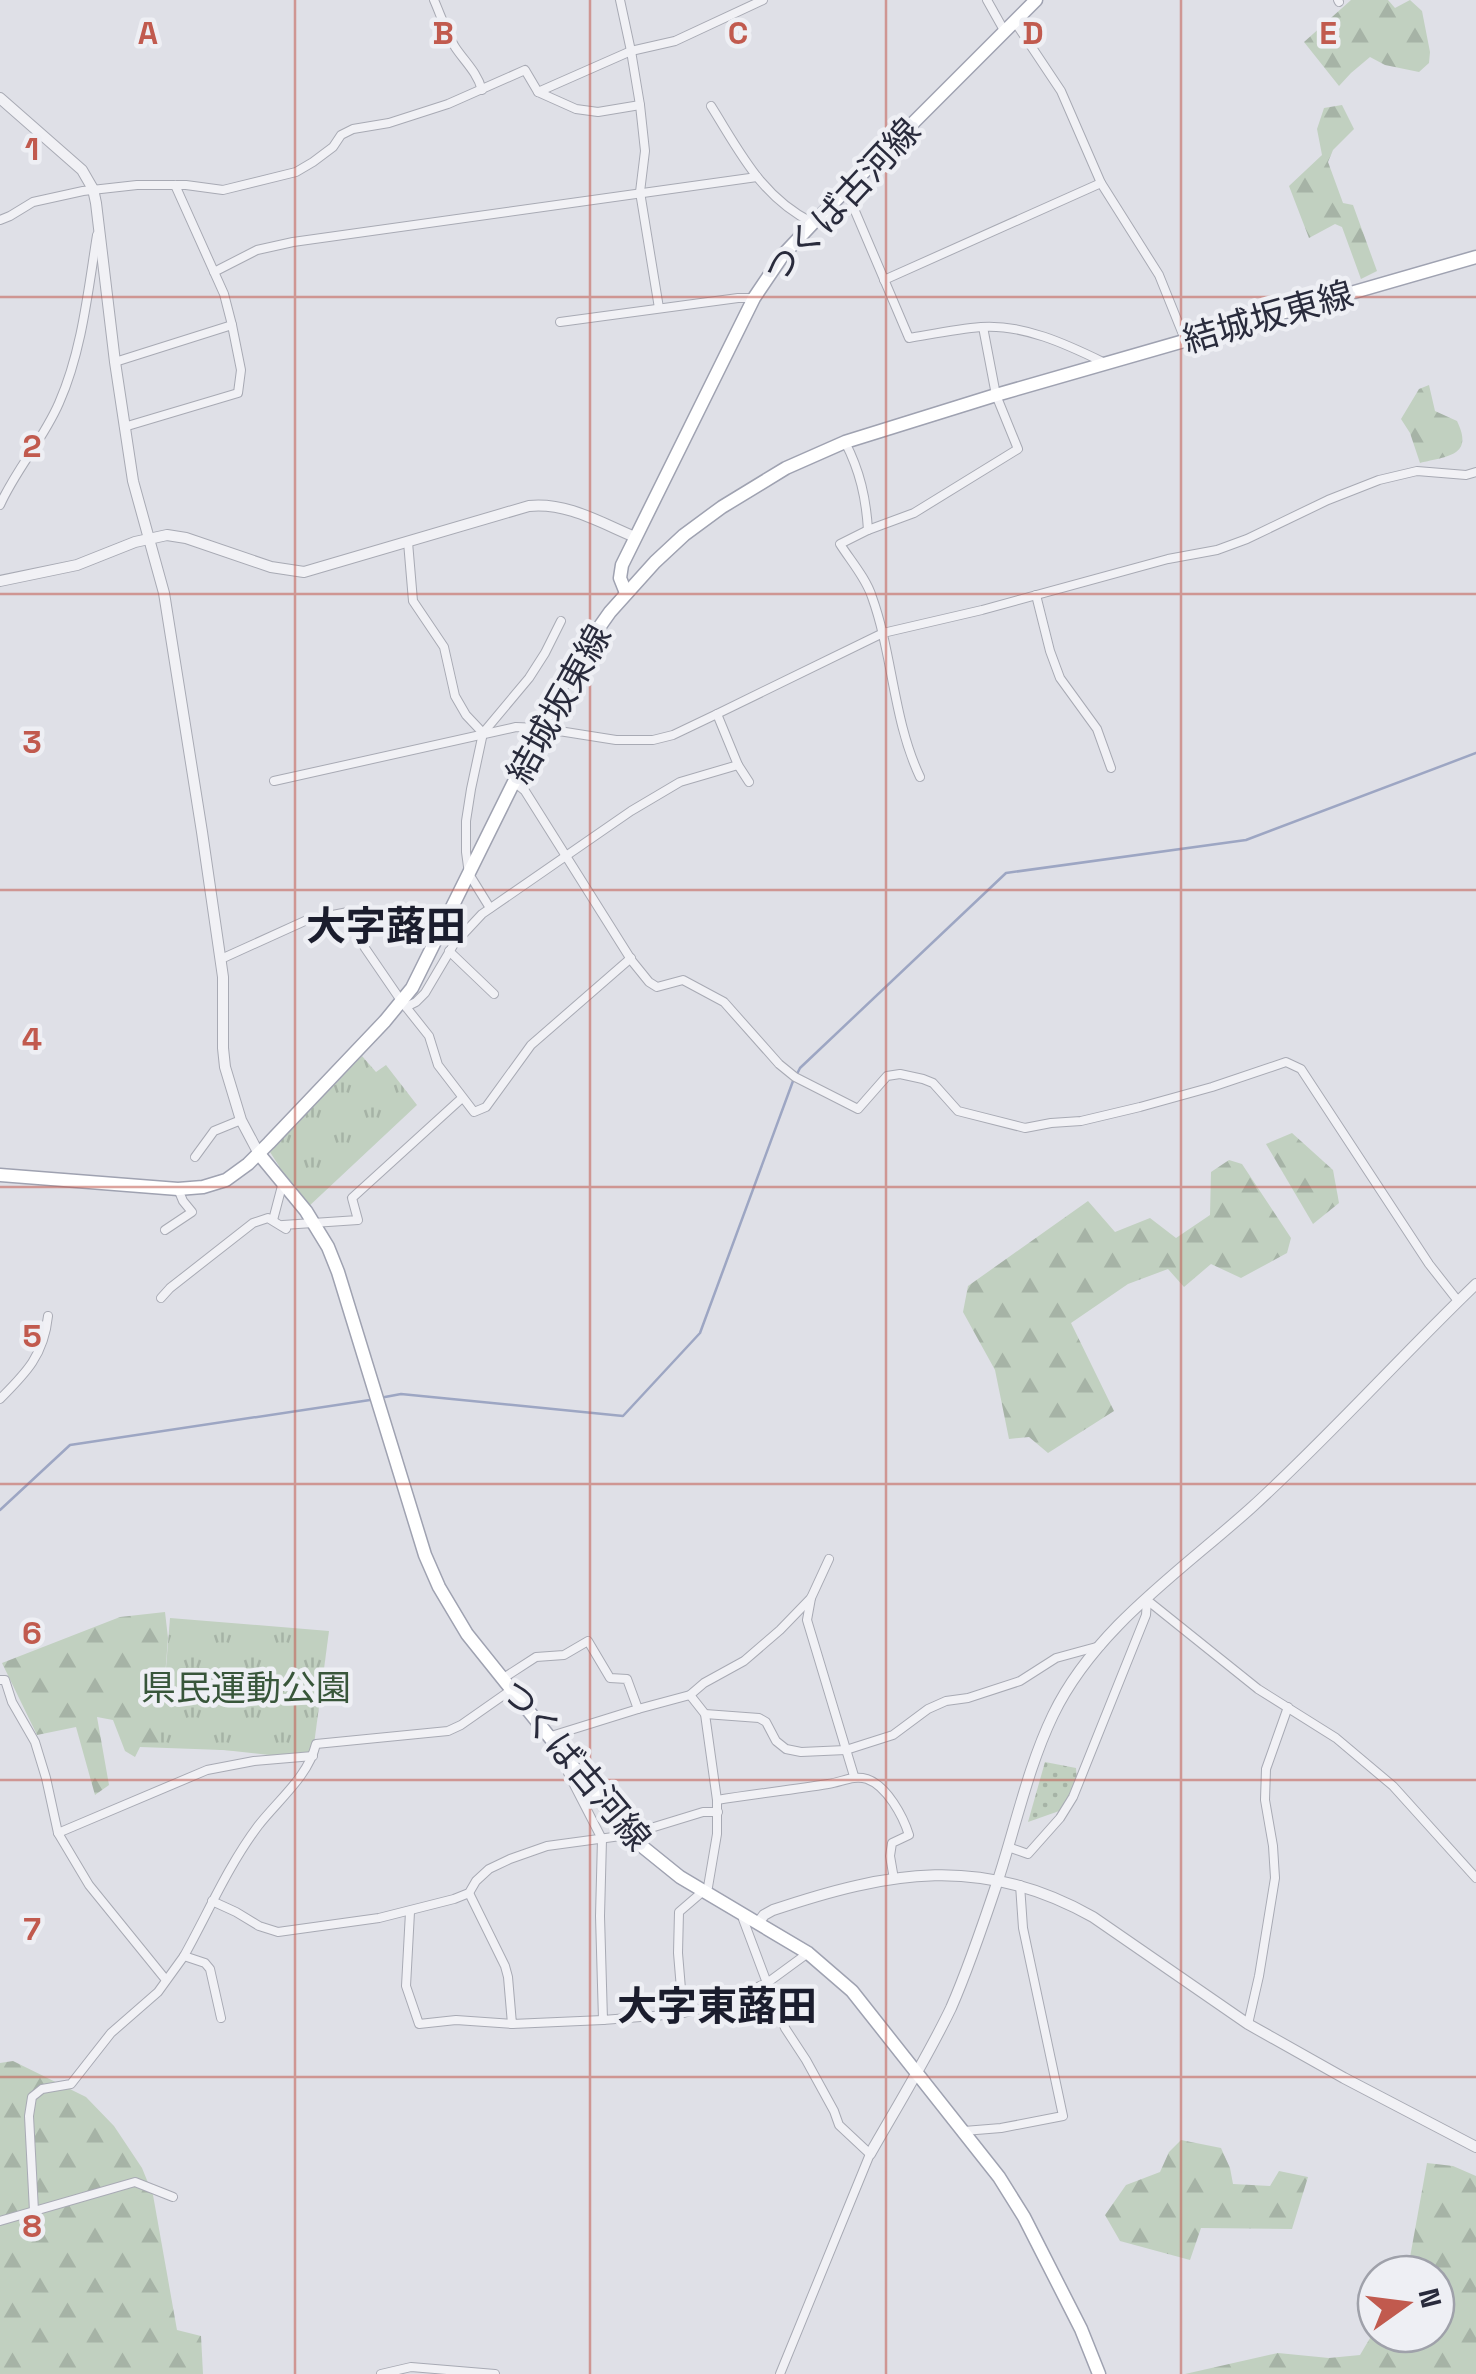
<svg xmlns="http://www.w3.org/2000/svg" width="1476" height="2374" viewBox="0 0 1476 2374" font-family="'Space Grotesk','Noto Sans JP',sans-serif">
	<defs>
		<pattern id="grass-dots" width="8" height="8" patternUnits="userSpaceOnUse" patternTransform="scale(2.5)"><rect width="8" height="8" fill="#c1d0c0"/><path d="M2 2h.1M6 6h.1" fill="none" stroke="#a6b3a6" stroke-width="1.8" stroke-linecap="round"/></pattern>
		<pattern id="forest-firs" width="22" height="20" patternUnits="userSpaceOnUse" patternTransform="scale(2.5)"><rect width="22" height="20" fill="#c1d0c0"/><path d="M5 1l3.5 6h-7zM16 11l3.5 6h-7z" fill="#a6b3a6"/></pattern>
		<pattern id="park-tufts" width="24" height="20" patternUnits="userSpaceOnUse" patternTransform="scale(2.5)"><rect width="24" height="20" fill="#c1d0c0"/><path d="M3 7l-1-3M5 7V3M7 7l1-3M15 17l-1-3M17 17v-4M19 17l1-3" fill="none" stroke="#a6b3a6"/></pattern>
	</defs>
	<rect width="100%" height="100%" fill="#dfe0e7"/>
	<!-- grass -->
	<polygon fill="url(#grass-dots)" points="1045,1762 1076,1768 1077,1781 1062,1810 1028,1822"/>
	<!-- forest -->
	<g fill="url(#forest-firs)">
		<polygon points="1351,0 1388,0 1395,8 1410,0 1422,11 1430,52 1429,63 1419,72 1385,65 1370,57 1351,73 1339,86 1304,42"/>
		<polygon points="1342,105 1354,129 1333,150 1328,162 1343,203 1353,205 1377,271 1361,279 1342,227 1335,224 1309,238 1289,186 1322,155 1317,129 1324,108"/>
		<path d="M1429,385L1435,411L1457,421C1474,456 1448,456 1420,463L1410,433L1401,419L1419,389Z"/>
		<polygon points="1292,1133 1333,1170 1339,1203 1313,1224 1266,1144"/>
		<polygon points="1229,1160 1242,1164 1291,1238 1287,1253 1241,1278 1211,1264 1184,1287 1168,1269 1128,1284 1071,1323 1114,1411 1048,1453 1029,1437 1009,1439 995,1370 963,1312 968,1286 1088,1201 1115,1232 1150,1218 1176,1238 1210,1215 1211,1172"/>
		<polygon points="165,1612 168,1638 163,1702 308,1753 140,1747 135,1757 125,1751 113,1720 97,1717 109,1785 95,1795 76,1727 37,1735 2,1663 120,1617"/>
		<polygon points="13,2061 86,2097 114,2126 142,2168 153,2195 177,2330 201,2336 203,2374 0,2374 0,2063"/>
		<polygon points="1181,2140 1221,2148 1230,2168 1233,2184 1270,2186 1279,2171 1308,2177 1292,2229 1201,2228 1190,2260 1120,2241 1105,2215 1126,2185 1160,2172 1169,2152"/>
		<polygon points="1427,2163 1453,2166 1476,2176 1476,2374 1185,2374 1278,2353 1329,2358 1360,2355 1376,2328 1376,2334 1436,2334 1436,2274 1407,2274"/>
	</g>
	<!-- park -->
	<g fill="url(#park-tufts)">
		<polygon points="362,1056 376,1072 386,1065 417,1105 307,1208 278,1169 279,1166 270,1152"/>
		<polygon points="170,1618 329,1631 313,1752 278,1756 160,1743"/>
	</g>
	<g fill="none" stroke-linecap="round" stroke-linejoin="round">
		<!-- stream -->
		<g stroke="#9da6c3" stroke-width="2.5">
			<polyline points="797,1074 800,1068 1006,873 1246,840 1476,753"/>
			<polyline points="385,1397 401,1394 623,1416 700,1333 793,1081"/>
			<polyline points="0,1510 70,1445 370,1400"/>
		</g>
		<!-- minor casing -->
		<g stroke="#a8aab4" stroke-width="10">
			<g id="minor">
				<path d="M434,0C441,16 446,32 455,47C465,62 477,72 482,90"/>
				<polyline points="620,0 631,51 640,105 645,151 640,192 659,308"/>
				<polyline points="987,0 1005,32"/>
				<polyline points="1338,0 1339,2"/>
				<polyline points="1015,22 1061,91 1101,183 1159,275 1186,342"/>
				<polyline points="538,92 631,51 675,41 763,0"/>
				<path d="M711,106C740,152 761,197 813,223"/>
				<path d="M846,190L909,338C933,334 957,329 981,327C1023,324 1066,344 1103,362"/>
				<polyline points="0,220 10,216 33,202 83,191 137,185 186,185 223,190 296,172 313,162 333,147 341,135 353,129 389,123 448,104 525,70 538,92 576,109 598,112 640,105"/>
				<polyline points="214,272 257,250 293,242 757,177"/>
				<polyline points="884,280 1101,183"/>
				<polyline points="560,322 738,298 754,298"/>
				<polyline points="115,362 232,325 224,294 175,185"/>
				<polyline points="124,427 238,393 241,370 232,325"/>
				<path d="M845,442C860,471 866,498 868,530L914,513L1018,449L996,395L983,327"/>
				<path d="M0,505C16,469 43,440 59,403C82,351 88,291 97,235"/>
				<path d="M868,530L840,544C850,560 866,578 872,597C893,655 893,720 920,777"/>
				<polyline points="408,542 413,601 444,647 455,696 466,715 483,733"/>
				<polyline points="1036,595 1050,651 1060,678 1097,729 1111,768"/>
				<polyline points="717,714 738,765 749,782"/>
				<polyline points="274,781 516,727 540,728 616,740 653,740 673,735 717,714 883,633 982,610 1168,559 1217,550 1247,539 1328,500 1379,480 1417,471 1466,475 1476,472"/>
				<polyline points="514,782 525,791 632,961 649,982 657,987 683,980 724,1002 779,1064 795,1077 858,1109 887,1076 900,1074 923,1079 933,1083 958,1111 1025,1128 1051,1123 1081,1121 1140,1107 1212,1087 1286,1062 1301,1069 1429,1264 1458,1301"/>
				<polyline points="490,908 469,874 466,852 466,821 471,789 483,733 529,678 545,653 561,621"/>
				<polyline points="449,951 494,994"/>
				<polyline points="221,959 307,920 348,912 365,948 402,1002 429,1036 438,1065 474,1112 486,1107 531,1045 631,958"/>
				<polyline points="406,1007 416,1002 425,993 454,944 482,914 631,811 680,782 738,765"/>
				<polyline points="195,1157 214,1131 241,1120"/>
				<polyline points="273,1220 283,1182"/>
				<polyline points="283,1225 358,1220 352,1198 462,1098"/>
				<polyline points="165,1230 192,1212 183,1201 178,1189"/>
				<polyline points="161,1298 170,1288 253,1223 268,1218 286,1229"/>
				<path d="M0,1399C26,1373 44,1355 48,1316"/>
				<polyline points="811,1598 807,1620 854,1776"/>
				<polyline points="1147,1600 1258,1689 1336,1738 1393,1786 1476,1878"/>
				<polyline points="502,1679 536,1657 564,1655 588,1641 610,1678 627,1679 638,1709 548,1737"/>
				<polyline points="0,1680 5,1680 12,1702 35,1742 46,1778 58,1833 89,1885 166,1980"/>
				<polyline points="690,1695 705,1714 759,1718 766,1722 776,1741 786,1749 801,1752 846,1750 893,1735 928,1709 946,1701 968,1698 1020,1681 1056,1658 1100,1646"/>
				<polyline points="638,1709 690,1695 704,1683 744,1661 780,1630 811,1598 829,1559"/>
				<polyline points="569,1764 568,1773 602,1839 600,1916 603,2020 678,2014 714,2006 767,1983 743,1919 745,1915"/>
				<path d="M717,1800C754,1794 791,1790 828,1784C842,1782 853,1775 867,1779C887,1786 903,1816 909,1835L892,1843L890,1856L894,1879"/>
				<polyline points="58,1833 207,1770 254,1761 313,1756"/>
				<polyline points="1008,1847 1028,1854 1060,1818 1073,1797 1146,1615 1147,1600"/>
				<polyline points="469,1893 505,1966 508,1977 512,2024 603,2020"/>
				<polyline points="212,1901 236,1912 259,1926 278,1932 379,1918 454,1899 469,1893 476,1881 489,1869 510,1859 547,1846 628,1835 703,1812 718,1812"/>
				<polyline points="410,1912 406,1986 419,2024 456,2020 512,2024"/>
				<polyline points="683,2013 678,1953 679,1912 708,1887 717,1834 717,1800 705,1714"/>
				<path d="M221,2018L210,1969L205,1963L184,1956C208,1913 228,1866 258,1826C278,1800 308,1777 316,1744L448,1731L461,1725L511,1690"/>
				<polyline points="1248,2024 1259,1976 1275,1878 1273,1846 1265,1800 1266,1769 1288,1707"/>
				<polyline points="964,2131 1001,2128 1063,2116 1023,1928 1020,1885"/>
				<polyline points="34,2211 29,2116 32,2097 42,2089 71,2084 111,2033 158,1992 184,1956"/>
				<polyline points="0,2221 135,2182 173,2197"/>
				<polyline points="381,2374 411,2367 495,2374"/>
				<polyline points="780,2374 870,2154 839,2125 834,2111 806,2060 785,2028 767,1983 808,1953"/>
			</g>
		</g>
		<!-- tertiary casing -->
		<g stroke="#a8aab4" stroke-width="12">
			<g id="tertiary">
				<polyline points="0,98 82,170 93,189 96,203 115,362 133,481 164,593 202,832 223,977 223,1048 225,1067 241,1120 259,1154"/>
				<path d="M0,581L77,565L135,542L167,535L186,538L271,567L304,572L529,506C567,502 601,523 635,537"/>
				<path d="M758,1923L764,1915L773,1910C889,1871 982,1854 1093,1917L1248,2024L1344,2078L1476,2147"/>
				<path d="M870,2154C898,2105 927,2058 951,2008C969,1967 984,1922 998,1880C1016,1825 1028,1767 1053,1715C1095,1628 1181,1571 1251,1508C1329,1437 1400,1357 1476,1284"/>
			</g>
		</g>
		<!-- primary casing -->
		<g stroke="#9fa2b1" stroke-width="15">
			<g id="primary">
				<polyline points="626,593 620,578 622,565 754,298 783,255 813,223 1036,0"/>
				<polyline points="259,1154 306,1211 328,1247 338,1272 425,1555 439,1587 467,1634 628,1835 680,1877 808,1953 852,1991 999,2177 1024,2217 1081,2329 1099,2374"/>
				<polyline points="0,1175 178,1189 203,1187 226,1180 248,1164 269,1143 385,1021 412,988 560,689 581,653 610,612 655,562 684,535 722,507 786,468 845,442 996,395 1476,257"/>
			</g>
		</g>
		<!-- minor -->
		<use href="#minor" stroke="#f1f1f5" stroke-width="8"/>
		<!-- tertiary -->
		<use href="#tertiary" stroke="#f1f1f5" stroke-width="10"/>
		<!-- primary -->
		<use href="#primary" stroke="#fff" stroke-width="12"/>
	</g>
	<!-- grid -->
	<path fill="none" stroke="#c15a4e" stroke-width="2.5" stroke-opacity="0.55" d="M295,0V2374M590,0V2374M886,0V2374M1181,0V2374M0,297H1476M0,594H1476M0,890H1476M0,1187H1476M0,1484H1476M0,1780H1476M0,2077H1476"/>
	<g text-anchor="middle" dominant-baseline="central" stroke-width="9" stroke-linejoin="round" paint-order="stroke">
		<!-- street labels -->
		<g font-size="35" fill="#292b3c" stroke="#eeeff4">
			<text transform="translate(842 201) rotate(-47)">つくば古河線</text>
			<text transform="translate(1268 317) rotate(-16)">結城坂東線</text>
			<text transform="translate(559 704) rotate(-61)">結城坂東線</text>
			<text transform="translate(576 1765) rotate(50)">つくば古河線</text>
		</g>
		<!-- park labels -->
		<g font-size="35" fill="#38563a" stroke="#eeeff4">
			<text x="246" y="1688">県民運動公園</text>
		</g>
		<!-- quarter labels -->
		<g font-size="40" font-weight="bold" fill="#1b1d2d" stroke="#eeeff4">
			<text x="386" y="926">大字蕗田</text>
			<text x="717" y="2006">大字東蕗田</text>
		</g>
	</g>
	<g font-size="32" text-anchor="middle" font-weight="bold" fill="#c15a4e" stroke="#eeeff4" stroke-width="9" stroke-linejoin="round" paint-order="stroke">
		<text x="148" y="44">A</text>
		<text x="443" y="44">B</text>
		<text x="738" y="44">C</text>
		<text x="1033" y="44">D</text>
		<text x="1328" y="44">E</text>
		<text x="32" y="160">1</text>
		<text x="32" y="457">2</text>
		<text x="32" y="753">3</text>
		<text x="32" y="1050">4</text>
		<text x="32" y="1347">5</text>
		<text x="32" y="1644">6</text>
		<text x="32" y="1940">7</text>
		<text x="32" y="2237">8</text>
	</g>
	<!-- north arrow -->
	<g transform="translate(1406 2304) rotate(76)"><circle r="48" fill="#eeeff4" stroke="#9fa1aa" stroke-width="2.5"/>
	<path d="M0-8L18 38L0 25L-18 38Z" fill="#c15a4e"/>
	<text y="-15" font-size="28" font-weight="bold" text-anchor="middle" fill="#292b3c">N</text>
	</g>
</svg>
